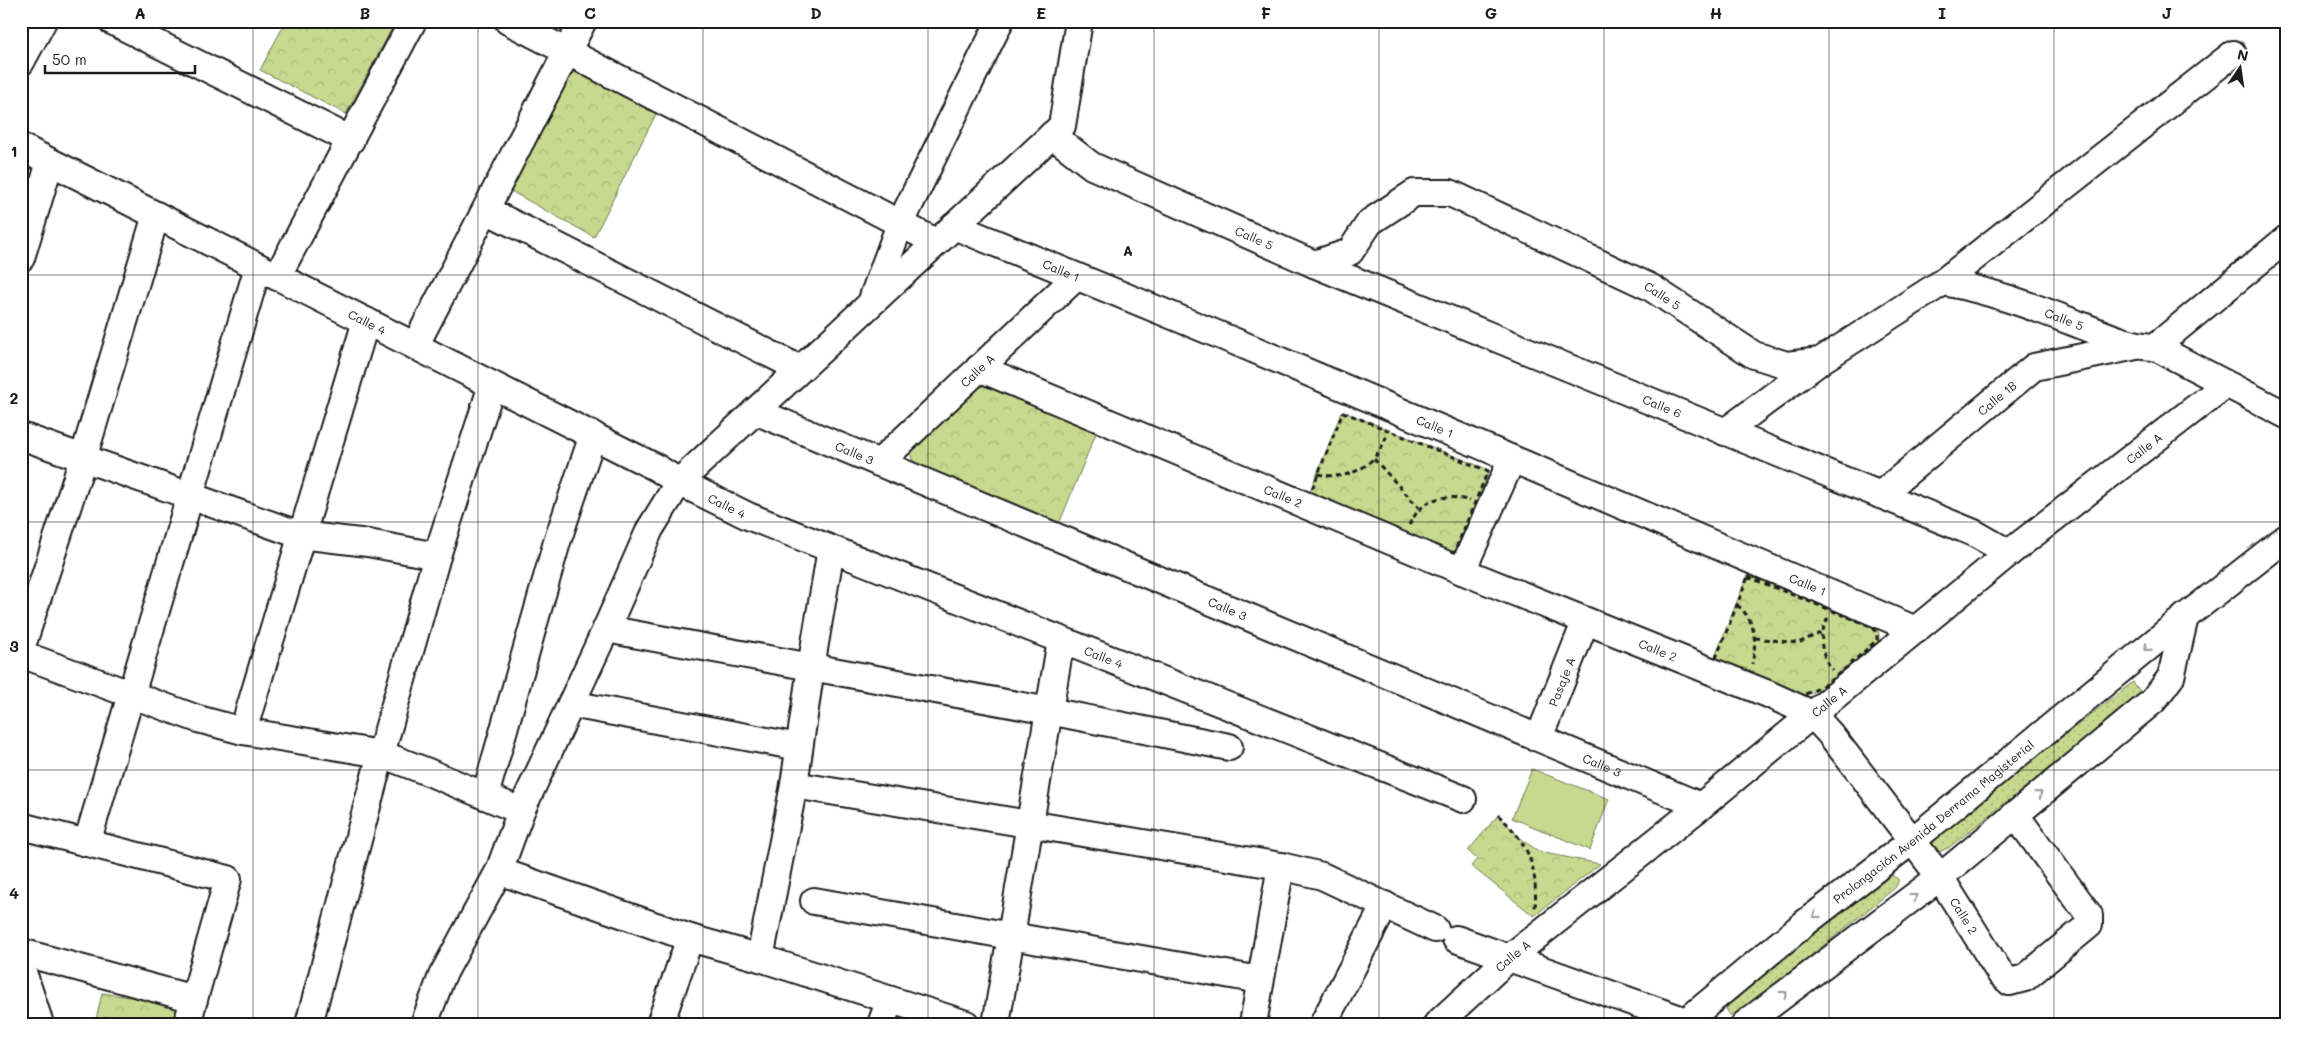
<svg xmlns="http://www.w3.org/2000/svg" width="2307" height="1045" viewBox="0 0 2307 1045" font-family="Mali,sans-serif">
	<defs>
		<pattern id="grass-dots" width="8" height="8" patternUnits="userSpaceOnUse" patternTransform="scale(1.25)"><rect width="8" height="8" fill="#c6d98e"/><path d="M2 2h.1M6 6h.1" fill="none" stroke="#aaba7a" stroke-width="1.8" stroke-linecap="round"/></pattern>
		<pattern id="forest-crowns" width="20" height="18" patternUnits="userSpaceOnUse" patternTransform="scale(1.25)"><rect width="20" height="18" fill="#c6d98e"/><path d="M2 6a3 3 0 1 1 6 0M12 15a3 3 0 1 1 6 0" fill="none" stroke="#aaba7a"/></pattern>
	</defs>
	<rect width="100%" height="100%" fill="#fff"/>
	<filter id="ink" filterUnits="userSpaceOnUse"><feTurbulence type="fractalNoise" baseFrequency=".02" numOctaves="2"/><feDisplacementMap in="SourceGraphic" scale="10" xChannelSelector="R" yChannelSelector="G"/><feConvolveMatrix kernelMatrix="1 2 1 2 8 2 1 2 1" color-interpolation-filters="sRGB"/></filter>
	<g filter="url(#ink)">
		<!-- grass -->
		<g fill="url(#grass-dots)" stroke="#717a55">
			<polygon points="2133,682 2143,695 1948,848 1939,852 1931,845 1933,837"/>
			<polygon points="1891,875 1898,879 1898,883 1895,888 1741,1012 1735,1016 1730,1015 1725,1007 1728,1000"/>
		</g>
		<!-- forest -->
		<g fill="url(#forest-crowns)" stroke="#717a55">
			<polygon points="286,21 396,21 346,114 260,70"/>
			<polygon points="566,68 657,112 594,237 507,189"/>
			<path d="M982,385L1096,433L1059,524L917,466C911,460 909,453 913,445Z"/>
			<polygon points="1342,411 1489,470 1454,555 1307,499"/>
			<path d="M1748,574L1876,626L1879,634V642C1857,660 1824,695 1796,697L1712,664Z"/>
			<polygon points="1498,815 1522,840 1540,852 1600,864 1534,916 1471,866 1477,859 1468,851"/>
			<polygon points="102,993 183,1005 177,1024 95,1024"/>
		</g>
		<!-- pitch -->
		<polygon fill="#c6d98e" stroke="#717a55" points="1532,769 1609,799 1590,850 1512,818"/>
		<g fill="none" stroke-linecap="round" stroke-linejoin="round">
			<!-- minor casing -->
			<g stroke="#1c1c1c" stroke-width="30">
				<g id="minor">
					<polyline points="112,21 351,140"/>
					<polyline points="508,21 936,242"/>
					<polyline points="21,62 43,21"/>
					<path id="s1" d="M1052,135L1092,166L1314,264L1350,252L1370,222L1414,193H1450L1650,287L1754,355L1787,365L1820,361L1943,282C1988,290 2032,306 2075,323C2102,333 2127,346 2155,347L2286,415"/>
					<path id="s2" d="M21,147L657,468L679,482L748,516L1463,799"/>
					<polyline points="486,210 800,369"/>
					<path id="s3" d="M954,226L1241,344L1916,630"/>
					<polyline points="21,258 50,162"/>
					<path id="s4" d="M1314,264L1974,533L2009,553"/>
					<polyline points="277,277 413,21"/>
					<polyline points="1943,282 2233,54"/>
					<polyline points="873,297 900,224 1000,21"/>
					<polyline points="415,346 583,21"/>
					<polyline points="2155,347 2286,239"/>
					<path id="s5" d="M979,368L1462,571L1768,694L1812,714L1831,735L1940,877L2000,973L2010,982L2025,978L2089,925V915L2015,814"/>
					<path id="s6" d="M755,411L1701,806"/>
					<polyline points="1725,432 1819,362"/>
					<polyline points="21,436 300,535 368,543 437,556"/>
					<path id="s7" d="M879,463L1076,277"/>
					<path id="s8" d="M1880,495L2034,367L2136,346"/>
					<polyline points="1462,571 1512,459"/>
					<polyline points="606,629 1049,711 1229,747"/>
					<polyline points="21,649 83,459 156,215"/>
					<polyline points="21,654 198,719 243,731 381,754 428,772 521,811"/>
					<polyline points="571,704 799,747"/>
					<path id="s9" d="M1543,728L1580,635"/>
					<polyline points="243,731 366,321"/>
					<polyline points="794,785 1281,866 1322,876 1435,929"/>
					<polyline points="485,796 557,542 593,435"/>
					<polyline points="21,826 228,879 187,1024"/>
					<path d="M87,843C143,651 202,459 258,267"/>
					<polyline points="499,871 690,938 760,958 966,1024"/>
					<polyline points="814,901 1260,980"/>
					<polyline points="1456,939 1694,1024"/>
					<polyline points="21,952 194,999"/>
					<polyline points="760,958 794,785 811,667 831,549"/>
					<polyline points="21,966 40,1024"/>
					<polyline points="309,1024 381,754 437,556 492,385"/>
					<polyline points="424,1024 442,976 499,871 521,811 606,629 650,529 679,482 1062,126 1079,21"/>
					<polyline points="660,1024 690,938"/>
					<polyline points="881,1024 890,1000"/>
					<polyline points="996,1024 1061,640"/>
					<polyline points="1253,1024 1281,866"/>
					<polyline points="1323,1024 1385,905"/>
					<path id="s10" d="M1437,1024L1509,958L1701,806L2009,553L2225,385"/>
					<path id="s11" d="M1683,1024L1805,923L1913,840L2185,617L2286,538"/>
					<polyline points="1745,1024 1940,877 2153,701 2171,677 2185,617"/>
				</g>
			</g>
			<!-- path -->
			<g stroke="#1c1c1c" stroke-width="3" stroke-dasharray="5 4" stroke-linecap="butt">
				<polygon points="1343,412 1488,471 1454,553 1450,555 1308,499"/>
				<polyline points="1374,459 1419,508"/>
				<path d="M1318,474C1351,482 1379,464 1388,431"/>
				<path d="M1409,525C1422,499 1443,492 1470,501"/>
				<path d="M1748,577L1873,627L1877,634V640C1856,658 1823,694 1795,696L1714,663Z"/>
				<path d="M1737,605C1756,620 1757,642 1752,664"/>
				<path d="M1828,618C1818,636 1820,653 1832,670"/>
				<polyline points="1755,638 1798,643 1821,633"/>
				<path d="M1498,815C1528,842 1538,867 1535,908"/>
			</g>
			<!-- minor -->
			<use href="#minor" stroke="#fff" stroke-width="26"/>
		</g>
		<!-- one-way arrows -->
		<defs><path id="oneway-chevron" d="M-2-3.5L2.5 0L-2 3.5" fill="none" stroke-width="1.6" stroke-linecap="round" stroke-linejoin="round" transform="scale(1.25)"/></defs>
		<g stroke="#999">
			<use href="#oneway-chevron" transform="translate(2147 648) rotate(141)"/>
			<use href="#oneway-chevron" transform="translate(2039 794) rotate(-39)"/>
			<use href="#oneway-chevron" transform="translate(1914 897) rotate(-37)"/>
			<use href="#oneway-chevron" transform="translate(1816 915) rotate(143)"/>
			<use href="#oneway-chevron" transform="translate(1784 994) rotate(-37)"/>
		</g>
	</g>
	<!-- grid -->
	<path fill="none" stroke="#1c1c1c" stroke-width="1" stroke-opacity="0.55" d="M253,21V1024M478,21V1024M703,21V1024M928,21V1024M1154,21V1024M1379,21V1024M1604,21V1024M1829,21V1024M2054,21V1024M21,275H2286M21,522H2286M21,770H2286"/>
	<g text-anchor="middle" dominant-baseline="central" stroke-width="4" stroke-linejoin="round" paint-order="stroke">
		<!-- street labels -->
		<g font-size="12" fill="#1c1c1c" stroke="#fff">
			<text stroke="none"><textPath href="#s1" startOffset="228">Calle 5</textPath></text>
			<text stroke="none"><textPath href="#s3" startOffset="116">Calle 1</textPath></text>
			<text stroke="none"><textPath href="#s1" startOffset="692">Calle 5</textPath></text>
			<text stroke="none"><textPath href="#s1" startOffset="1142">Calle 5</textPath></text>
			<text stroke="none"><textPath href="#s2" startOffset="388">Calle 4</textPath></text>
			<text stroke="none"><textPath href="#s7" startOffset="135">Calle A</textPath></text>
			<text stroke="none"><textPath href="#s8" startOffset="152">Calle 1B</textPath></text>
			<text stroke="none"><textPath href="#s4" startOffset="376">Calle 6</textPath></text>
			<text stroke="none"><textPath href="#s3" startOffset="521">Calle 1</textPath></text>
			<text stroke="none"><textPath href="#s10" startOffset="912">Calle A</textPath></text>
			<text stroke="none"><textPath href="#s6" startOffset="108">Calle 3</textPath></text>
			<text stroke="none"><textPath href="#s5" startOffset="330">Calle 2</textPath></text>
			<text stroke="none"><textPath href="#s2" startOffset="792">Calle 4</textPath></text>
			<text stroke="none"><textPath href="#s3" startOffset="926">Calle 1</textPath></text>
			<text stroke="none"><textPath href="#s6" startOffset="512">Calle 3</textPath></text>
			<text stroke="none"><textPath href="#s5" startOffset="735">Calle 2</textPath></text>
			<text stroke="none"><textPath href="#s2" startOffset="1198">Calle 4</textPath></text>
			<text stroke="none"><textPath href="#s9" startOffset="50">Pasaje A</textPath></text>
			<text stroke="none"><textPath href="#s10" startOffset="508">Calle A</textPath></text>
			<text stroke="none"><textPath href="#s6" startOffset="918">Calle 3</textPath></text>
			<text stroke="none"><textPath href="#s11" startOffset="322">Prolongación Avenida Derrama Magisterial</textPath></text>
			<text stroke="none"><textPath href="#s5" startOffset="1155">Calle 2</textPath></text>
			<text stroke="none"><textPath href="#s10" startOffset="102">Calle A</textPath></text>
		</g>
		<!-- neighbourhood labels -->
		<g font-size="14" font-weight="bold" fill="#1c1c1c" stroke="#fff">
			<text x="1128" y="250">A</text>
		</g>
	</g>
	<!-- margin -->
	<rect width="2307" height="1045" fill="none" stroke="#fff" stroke-width="55"/>
	<!-- north arrow -->
	<g transform="translate(2240 68) rotate(13)" stroke="#ffffff" stroke-width="4" paint-order="stroke">
	<path d="M0-4L9 19L0 12L-9 19Z" fill="#1c1c1c"/>
	<text y="-8" font-size="14" font-weight="bold" text-anchor="middle" fill="#1c1c1c">N</text>
	</g>
	<!-- scale -->
	<path d="M45 65v8h150v-8" fill="none" stroke="#1c1c1c" stroke-width="2.5"/>
	<text x="52" y="65" font-size="15" fill="#1c1c1c" stroke="#ffffff" stroke-width="4" paint-order="stroke">50 m</text>
	<rect x="28" y="28" width="2252" height="990" fill="none" stroke="#1c1c1c" stroke-width="2"/>
	<g font-size="16" text-anchor="middle" font-weight="bold" fill="#1c1c1c">
		<text x="140" y="19">A</text>
		<text x="365" y="19">B</text>
		<text x="590" y="19">C</text>
		<text x="816" y="19">D</text>
		<text x="1041" y="19">E</text>
		<text x="1266" y="19">F</text>
		<text x="1491" y="19">G</text>
		<text x="1716" y="19">H</text>
		<text x="1942" y="19">I</text>
		<text x="2167" y="19">J</text>
		<text x="14" y="157">1</text>
		<text x="14" y="404">2</text>
		<text x="14" y="652">3</text>
		<text x="14" y="899">4</text>
	</g>
</svg>
